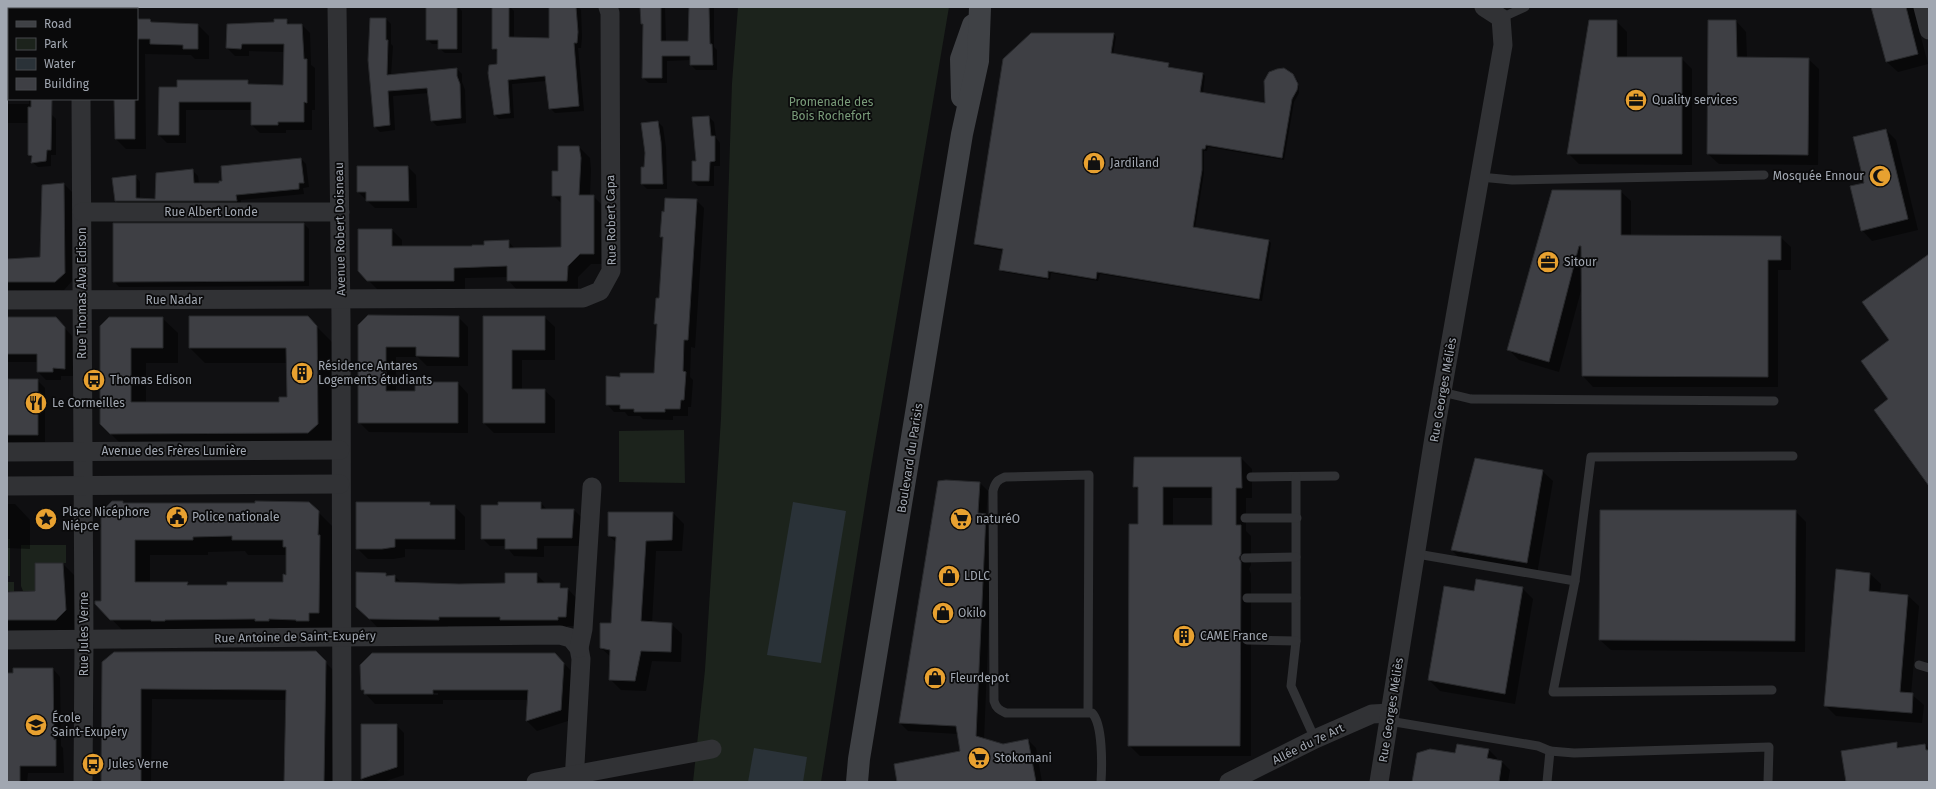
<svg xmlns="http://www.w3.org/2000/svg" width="1936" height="789" viewBox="0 0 1936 789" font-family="'Fira Sans',sans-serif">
	<rect width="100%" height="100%" fill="#0f0f11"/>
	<!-- green -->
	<g fill="#1c231c">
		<polygon points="738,7 949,7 870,473 821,782 693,782 705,670 721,418 732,83"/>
		<polygon points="684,430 685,483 619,482 619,431"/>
		<rect x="7" y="539" width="3" height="37"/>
		<polygon points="21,545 66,545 66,563 35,563 35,591 23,591 21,586"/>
		<polygon points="7,582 14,582 14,592 7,591"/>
	</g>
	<!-- water -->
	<g fill="#2a3238">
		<polygon points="793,502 846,511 821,663 767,655"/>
		<polygon points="754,748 807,757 803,782 748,782"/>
	</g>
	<!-- shadow -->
	<g fill="#0007" fill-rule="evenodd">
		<polygon points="427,7 458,7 462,11 462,53 445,53 439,48 439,44 432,44 427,39"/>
		<polygon points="493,7 510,7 514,11 514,38 550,39 550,7 578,7 581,10 582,37 581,48 578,48 584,111 555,113 550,108 546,81 512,84 514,118 499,119 494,114 498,65 498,53 493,48"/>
		<polygon points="641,7 665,8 666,42 689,42 690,7 714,7 714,47 717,50 717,70 696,70 691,65 691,60 667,61 667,83 649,83 643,78 644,25 642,23"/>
		<polygon points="1872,7 1913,7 1928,64 1898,72 1887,62"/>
		<polygon points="386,19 391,24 391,44 393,46 391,75 457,69 462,74 462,82 465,90 466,123 437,126 432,121 429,93 393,96 395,130 380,132 375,127 369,60"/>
		<polygon points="137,20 150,20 154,23 198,25 209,36 209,59 195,59 191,55 145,54 146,149 126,149 116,139 114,99 137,99"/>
		<polygon points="286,20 291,25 302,25 310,33 311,65 315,68 315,110 312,110 312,130 286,130 286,133 260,133 252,125 252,110 186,110 186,143 167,143 159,135 178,88 247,81 251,85 284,86 285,52 249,51 249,56 235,56 227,48 275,23"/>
		<polygon points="1616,21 1627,32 1627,58 1681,58 1692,69 1692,165 1579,164 1568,153"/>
		<polygon points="1736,21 1746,32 1747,58 1808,59 1819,69 1818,165 1719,164 1708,154"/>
		<rect x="7" y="22" width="2" height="24"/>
		<polygon points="1114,34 1116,37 1113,55 1168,64 1170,68 1203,74 1205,76 1203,93 1266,104 1264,85 1267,76 1289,72 1298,81 1299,93 1294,102 1284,160 1208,147 1207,151 1204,151 1204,173 1195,228 1269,241 1271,243 1262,301 1100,274 1098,281 1051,273 1050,280 1003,272 1000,270 1004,251 977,246 975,244"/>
		<polygon points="29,99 51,99 51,114 56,119 56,155 51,155 51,166 38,167 32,162 32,158 29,155 29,123 7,123 7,104 29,104"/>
		<polygon points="709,117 714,122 716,138 720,143 720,166 714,166 714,186 698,186 693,181"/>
		<polygon points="658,122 663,127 666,148 667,189 647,189 642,184 646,153"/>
		<polygon points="1886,130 1896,140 1918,230 1872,241 1862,230 1865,184"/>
		<polygon points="579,147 590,158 591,170 590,196 593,196 604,207 604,264 591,264 578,277 578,291 518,291 508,280 508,277 465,278 465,291 379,291 359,271 392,230 402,240 402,247 485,246 508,241 515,249 562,248 562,204 553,195 559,172"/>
		<polygon points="301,159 306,164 309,187 303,188 304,194 241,200 241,206 121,206 116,201 135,176 140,182 140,199 156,200 192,170 198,176 199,184 220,184"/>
		<polygon points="408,167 416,175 417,208 375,208 358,192"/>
		<polygon points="64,184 72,192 72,281 64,290 7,290 7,259 41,258"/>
		<polygon points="1552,190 1620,191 1631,201 1631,236 1780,237 1791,247 1791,270 1778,270 1778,387 1593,387 1583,376 1582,287 1559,372 1519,360 1508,349"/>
		<polygon points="696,200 704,208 695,348 691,347 690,377 693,380 691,407 688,407 688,416 673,416 673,420 643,419 640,416 628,416 625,412 614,412 607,404 621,378 655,374 658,326 655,323 660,299 664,239 661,237 665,213"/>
		<polygon points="304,224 309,229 309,286 119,287 114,281"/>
		<polygon points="307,317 332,342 333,439 324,448 126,449 101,424 101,326 162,318 178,333 178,363 146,363 146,403 280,403 288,398 287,363 205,363 190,348"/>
		<polygon points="458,317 468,327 468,366 427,366 418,357 396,357 396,392 416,392 458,383 468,394 468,433 369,432 359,422 359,325"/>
		<polygon points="484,317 544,317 555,327 555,360 522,360 522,390 544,390 555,400 555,433 494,433 484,423"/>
		<polygon points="7,318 55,318 72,336 73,376 61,376 61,380 46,380 38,372 38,362 7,362"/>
		<polygon points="37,380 45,388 45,442 7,442 7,384"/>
		<path d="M1241,458L1252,469V498H1246V531L1251,536V565L1249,569L1251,574V756H1140L1129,745L1139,525V491L1134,487ZM1173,498H1213V526H1173Z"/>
		<polygon points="1476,459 1542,471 1553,481 1537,574 1462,561 1452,550"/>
		<polygon points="980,483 988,491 986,516 993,523 984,739 1003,745 1028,740 1036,748 1042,782 898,782 961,752 958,734 908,731 900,723"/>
		<path d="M123,502L125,504L318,512L334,528V628L127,635L96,603L102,602ZM245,551L248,555H287V576L284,583L190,586L187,583H150V555H208V552Z"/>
		<polygon points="430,503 432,506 454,506 465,517 465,550 405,549 405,557 393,559 368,559 357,548"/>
		<polygon points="541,503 547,510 574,510 582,518 579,546 544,546 544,557 514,556 506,546 490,546 482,538"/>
		<polygon points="7,504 15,504 30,520 30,549 7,548"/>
		<polygon points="1795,511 1806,522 1805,652 1611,650 1600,640"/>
		<polygon points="673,513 684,524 682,551 656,551 652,623 671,624 682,634 681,662 652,661 646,691 621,690 610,679 611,657 601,648 612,624 617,543 609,536"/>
		<polygon points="63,564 78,579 81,626 72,634 7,635 7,592 36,592"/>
		<polygon points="385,574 389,577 394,576 402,583 459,585 506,584 536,574 546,584 559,584 564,589 568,589 577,599 575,626 567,626 567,629 507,626 448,626 448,629 379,629 357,606"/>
		<polygon points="1870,574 1881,584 1880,593 1908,596 1919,606 1911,694 1924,705 1922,723 1836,716 1825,705"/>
		<polygon points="1522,588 1533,599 1515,704 1440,691 1429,680 1475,592"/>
		<path d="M555,654L574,674L571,720L537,731L527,721L528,700H443V704H375L362,690ZM371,693H438V695H371Z"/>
		<polygon points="103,662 325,662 336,673 334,782 285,782 286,700 152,699 151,782 102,782"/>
		<polygon points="53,669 60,677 61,746 63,748 64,773 28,773 27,782 7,782 7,674"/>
		<polygon points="362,725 396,725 404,733 404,775 383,782 365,782 362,779"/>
		<polygon points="1896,743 1901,749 1925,745 1929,749 1929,782 1847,782"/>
		<polygon points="1489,750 1497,758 1496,761 1502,762 1510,770 1508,782 1413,782 1456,754"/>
	</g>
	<!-- building -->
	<g fill="#3e3f44" stroke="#292a2d" fill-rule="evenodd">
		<polygon points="426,7 457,7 457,49 438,49 438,40 426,40"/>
		<polygon points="492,7 509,7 509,37 549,38 549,7 576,7 578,32 577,43 574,43 579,106 549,109 545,76 508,80 510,113 494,115 488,73 489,65 497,64 497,49 492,49"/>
		<polygon points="640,7 661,7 661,41 688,41 689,7 709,7 710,44 712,44 713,65 690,65 690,56 662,56 662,78 642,78 643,24 641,24"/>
		<polygon points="1871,7 1906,7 1918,54 1886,62"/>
		<polygon points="370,18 386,18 386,40 388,40 387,75 457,68 457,76 460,84 461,118 431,121 427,88 388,91 390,125 374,127 368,60"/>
		<polygon points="137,19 150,19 151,22 198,24 198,49 183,49 183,45 150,44 150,39 137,39"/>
		<polygon points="274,19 287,19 287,24 302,24 304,59 307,59 307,103 304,102 304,122 278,122 278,125 251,125 251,102 179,102 179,135 158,135 159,87 177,87 177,80 248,80 248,84 283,85 284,44 242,44 241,49 226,48 227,24 274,22"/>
		<polygon points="1589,20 1617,20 1617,57 1682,57 1682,154 1567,154"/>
		<polygon points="1708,20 1736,20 1737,57 1809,58 1808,155 1707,154"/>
		<polygon points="1031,33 1114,33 1111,53 1169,63 1168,67 1203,73 1200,92 1265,103 1264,81 1269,72 1277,69 1284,68 1293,74 1298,84 1297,90 1292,99 1282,158 1206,145 1205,149 1202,149 1202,170 1193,227 1269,240 1259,299 1097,272 1096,279 1048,271 1048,278 999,270 1003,249 974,244 1003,59"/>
		<polygon points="31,99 52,99 51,150 47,150 46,161 31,163 32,156 28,155 28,107 31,107"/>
		<polygon points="114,99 135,99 135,139 115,139"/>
		<polygon points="709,116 711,136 715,136 715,161 710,162 709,181 692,181 692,161 696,161 692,117"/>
		<polygon points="658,121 661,142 663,184 641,184 641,167 644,167 645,153 641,123"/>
		<polygon points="1886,129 1908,219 1861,231 1850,186 1864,183 1853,137"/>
		<polygon points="558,146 579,146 581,158 579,195 594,195 594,254 580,254 568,266 567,281 507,281 507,266 454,268 454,281 367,281 358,271 358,229 392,229 392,246 472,246 472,245 484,245 484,241 509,240 509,248 561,247 561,196 552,196 552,171 558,171"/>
		<polygon points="301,158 304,183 299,183 299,189 236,195 237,201 115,201 112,178 136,175 136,198 155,199 156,173 193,169 194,183 219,183 219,181 222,181 221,166"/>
		<polygon points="357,166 408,166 409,201 366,201 366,192 357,192"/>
		<polygon points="64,183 65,273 55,282 7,282 7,259 40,257 42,185"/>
		<polygon points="1552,190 1621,190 1621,235 1781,236 1781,260 1768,260 1768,377 1582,376 1581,246 1579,246 1549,362 1507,350"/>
		<polygon points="665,198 697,199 688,340 684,340 683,371 686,372 684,400 681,400 680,409 665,409 665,412 634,412 634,409 620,409 620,405 606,405 606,376 620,377 620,373 654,373 657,324 654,324 656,298 659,298 663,237 660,237 662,211 664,212"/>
		<polygon points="113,223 304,223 304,281 113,282"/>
		<polygon points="1929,254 1929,486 1874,410 1888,399 1861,361 1889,340 1862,302"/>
		<polygon points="368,315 459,316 459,357 416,356 416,347 386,347 386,391 415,391 415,382 458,382 458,423 358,423 358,325"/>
		<polygon points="189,316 308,316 317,326 318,424 308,433 110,434 100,424 100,326 109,317 163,317 163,348 131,348 131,402 279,402 279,397 287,397 286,348 189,348"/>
		<polygon points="483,316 545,316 545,350 512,350 512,389 545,389 545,423 483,423"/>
		<polygon points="7,317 56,317 65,327 65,369 53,368 53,372 37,372 37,354 7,354"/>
		<polygon points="8,379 38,379 38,435 7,435"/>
		<path d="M1134,457H1241L1242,488H1236V525H1241V554L1239,558L1241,562L1240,746H1128L1129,524H1138V487H1133ZM1163,487H1212V525H1163Z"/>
		<polygon points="1475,458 1543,470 1527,563 1451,550"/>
		<polygon points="946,480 980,482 978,513 986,514 976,736 1003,744 1028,739 1036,782 897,782 894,764 960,751 956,726 899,723 938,481"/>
		<path d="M112,501H123V503H255V501L309,502L319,511L318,535H320L319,613H309V621H296V620L269,619V621H255V619L165,620V621H151V620H110L95,604V601H101V512ZM232,536V540H283V547H286V575L283,574V582H227V585H187L188,582H135V540H193V537Z"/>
		<polygon points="356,502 430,502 430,505 455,505 455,539 395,539 395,547 382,549 356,549"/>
		<polygon points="498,502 541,502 541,509 574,509 572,538 537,538 537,549 505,549 505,539 481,539 481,505 498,505"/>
		<polygon points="1600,510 1796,510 1795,641 1599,640"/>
		<polygon points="608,512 673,512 672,540 646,541 641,621 672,623 671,652 641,651 635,681 609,680 610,650 600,648 600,623 611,623 616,537 608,536"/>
		<polygon points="35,563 63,563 66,610 56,620 7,620 7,592 35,591"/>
		<polygon points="1836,569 1870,573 1869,591 1908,595 1900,692 1913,693 1912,713 1824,706"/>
		<polygon points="356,572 386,573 386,576 395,575 395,582 459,584 505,583 505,573 537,573 537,583 560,583 560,588 568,588 566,617 558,617 558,620 500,620 500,617 439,617 439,620 369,619 356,607"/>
		<polygon points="1476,579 1523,587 1505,694 1428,680 1444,586 1474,591"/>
		<polygon points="316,651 326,661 324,782 284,782 286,690 141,689 141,782 101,782 102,662 114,652"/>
		<polygon points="372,653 555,653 564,663 561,710 526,721 528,690 433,690 433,694 364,694 364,690 361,690 360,665"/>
		<polygon points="13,668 53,668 54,740 56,739 56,766 20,766 20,782 7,782 7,673 13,673"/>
		<polygon points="361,724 397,724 397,767 361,779"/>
		<polygon points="1897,742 1897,748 1925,744 1926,750 1929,750 1929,782 1846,782 1841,751"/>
		<polygon points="1457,744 1489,749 1487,758 1502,761 1499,782 1412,782 1417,753 1430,749 1455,753"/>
	</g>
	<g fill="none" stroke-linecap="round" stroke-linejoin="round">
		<!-- lane -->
		<g stroke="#313235" stroke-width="9">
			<polyline points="1501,18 1525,7"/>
			<polyline points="1480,177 1512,180 1764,175"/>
			<polyline points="1442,392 1471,399 1774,401"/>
			<polyline points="1251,477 1335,476"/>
			<polyline points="1296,477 1296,641 1291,686 1315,739"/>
			<polyline points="1245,518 1297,518"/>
			<polyline points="1417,554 1575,581"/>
			<polyline points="1245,558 1296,557"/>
			<polyline points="1247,598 1296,598"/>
			<polyline points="1247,640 1296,641"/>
			<polyline points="1919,665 1929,668"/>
			<polyline points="1772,690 1553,692 1575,581 1591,457 1793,456"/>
			<path d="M1088,713L1089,475L1005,477C997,480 995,483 993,491L994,701C996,708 999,710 1006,713H1092C1103,724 1102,766 1101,782"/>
			<polyline points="1389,721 1538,746 1550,751 1547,782"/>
			<polyline points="1550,751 1574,753 1769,747 1768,782"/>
		</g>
		<!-- street -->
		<g stroke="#313235" stroke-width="19">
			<polyline points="80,7 80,9"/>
			<polyline points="337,7 341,318 342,782"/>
			<polyline points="1923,7 1929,30"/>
			<polyline points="81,99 84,639 83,782"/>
			<polyline points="82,212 340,212"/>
			<polyline points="7,300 583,298 600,291 611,271 610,13 608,7"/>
			<polyline points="7,452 340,450"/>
			<polyline points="7,486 340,484"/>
			<polyline points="7,640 560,635 571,638 579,648 581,659 574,782"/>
			<polyline points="579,648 583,629 592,487"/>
			<polyline points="536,782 712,749"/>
			<polyline points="1229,782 1315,739 1372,714 1390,713"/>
			<polyline points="1379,782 1435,431 1503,45 1501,18 1484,7"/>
		</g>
		<!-- secondary -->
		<g stroke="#3f4145" stroke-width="22">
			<polyline points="962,97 961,59 973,25"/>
			<polyline points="857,782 859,759 962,134 978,61 980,7"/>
		</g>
	</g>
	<!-- icons -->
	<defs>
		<g id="office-disc" transform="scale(1.15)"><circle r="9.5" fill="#e8a130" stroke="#0a0a0b"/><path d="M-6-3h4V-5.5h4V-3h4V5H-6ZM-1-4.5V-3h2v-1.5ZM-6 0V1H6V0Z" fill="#111"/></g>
		<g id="shop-disc" transform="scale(1.15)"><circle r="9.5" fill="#e8a130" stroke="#0a0a0b"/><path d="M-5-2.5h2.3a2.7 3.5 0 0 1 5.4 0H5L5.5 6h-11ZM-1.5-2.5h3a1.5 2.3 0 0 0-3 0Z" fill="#111"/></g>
		<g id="mosque-disc" transform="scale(1.15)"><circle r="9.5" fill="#e8a130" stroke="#0a0a0b"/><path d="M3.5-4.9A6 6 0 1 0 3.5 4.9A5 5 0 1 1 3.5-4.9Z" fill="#111"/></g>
		<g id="building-disc" transform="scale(1.15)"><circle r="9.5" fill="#e8a130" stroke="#0a0a0b"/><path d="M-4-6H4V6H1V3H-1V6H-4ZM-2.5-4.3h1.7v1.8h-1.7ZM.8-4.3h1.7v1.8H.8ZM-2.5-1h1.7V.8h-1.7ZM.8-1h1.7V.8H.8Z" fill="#111"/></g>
		<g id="bus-disc" transform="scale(1.15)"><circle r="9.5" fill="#e8a130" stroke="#0a0a0b"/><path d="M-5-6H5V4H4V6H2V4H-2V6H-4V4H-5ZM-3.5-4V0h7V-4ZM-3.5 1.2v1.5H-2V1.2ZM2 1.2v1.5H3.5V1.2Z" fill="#111"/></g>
		<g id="restaurant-disc" transform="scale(1.15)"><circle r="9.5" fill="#e8a130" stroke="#0a0a0b"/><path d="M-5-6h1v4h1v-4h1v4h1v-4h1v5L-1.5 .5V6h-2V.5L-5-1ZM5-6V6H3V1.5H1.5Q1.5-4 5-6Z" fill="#111"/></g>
		<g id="civic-disc" transform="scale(1.15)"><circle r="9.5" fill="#e8a130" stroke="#0a0a0b"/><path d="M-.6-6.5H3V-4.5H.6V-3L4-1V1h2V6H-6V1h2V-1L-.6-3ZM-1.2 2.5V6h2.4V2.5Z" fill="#111"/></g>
		<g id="sight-disc" transform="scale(1.15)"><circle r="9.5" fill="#e8a130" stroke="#0a0a0b"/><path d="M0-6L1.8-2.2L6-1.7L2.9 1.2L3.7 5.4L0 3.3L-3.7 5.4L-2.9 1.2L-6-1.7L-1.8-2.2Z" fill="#111"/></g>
		<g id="supermarket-disc" transform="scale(1.15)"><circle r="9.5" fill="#e8a130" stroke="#0a0a0b"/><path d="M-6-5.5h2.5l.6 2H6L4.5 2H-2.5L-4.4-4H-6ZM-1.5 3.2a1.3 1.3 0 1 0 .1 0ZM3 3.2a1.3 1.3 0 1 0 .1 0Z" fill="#111"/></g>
		<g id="school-disc" transform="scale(1.15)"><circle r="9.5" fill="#e8a130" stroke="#0a0a0b"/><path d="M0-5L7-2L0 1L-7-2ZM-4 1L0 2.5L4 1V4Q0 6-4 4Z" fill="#111"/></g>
	</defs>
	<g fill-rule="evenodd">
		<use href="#office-disc" x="1636" y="100"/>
		<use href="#shop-disc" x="1094" y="163"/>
		<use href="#mosque-disc" x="1880" y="176"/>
		<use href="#office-disc" x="1548" y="262"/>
		<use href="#building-disc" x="302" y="373"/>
		<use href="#bus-disc" x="94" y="380"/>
		<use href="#restaurant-disc" x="36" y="403"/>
		<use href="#civic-disc" x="177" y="517"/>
		<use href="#sight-disc" x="46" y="519"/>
		<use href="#supermarket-disc" x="961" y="519"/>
		<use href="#shop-disc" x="949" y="576"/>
		<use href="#shop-disc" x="943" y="613"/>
		<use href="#building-disc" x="1184" y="636"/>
		<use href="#shop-disc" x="935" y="678"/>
		<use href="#school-disc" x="36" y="725"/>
		<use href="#supermarket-disc" x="979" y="758"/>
		<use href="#bus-disc" x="93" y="764"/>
	</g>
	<g text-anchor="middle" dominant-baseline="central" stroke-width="3.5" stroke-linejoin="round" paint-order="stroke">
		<!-- poi labels -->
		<g font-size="12" fill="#a1a7b1" stroke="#0a0a0b" text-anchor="start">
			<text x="1652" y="100">Quality services</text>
			<text x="1110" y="163">Jardiland</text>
			<text x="1864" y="176" text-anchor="end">Mosquée Ennour</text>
			<text x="1564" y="262">Sitour</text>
			<text x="318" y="366">Résidence Antares<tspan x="318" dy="14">Logements étudiants</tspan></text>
			<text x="110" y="380">Thomas Edison</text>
			<text x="52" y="403">Le Cormeilles</text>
			<text x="62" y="512">Place Nicéphore<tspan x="62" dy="14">Niépce</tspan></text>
			<text x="192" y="517">Police nationale</text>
			<text x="976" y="519">naturéO</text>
			<text x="964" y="576">LDLC</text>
			<text x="958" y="613">Okilo</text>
			<text x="1200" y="636">CAME France</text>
			<text x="950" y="678">Fleurdepot</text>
			<text x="52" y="718">École<tspan x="52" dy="14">Saint-Exupéry</tspan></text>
			<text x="994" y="758">Stokomani</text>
			<text x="108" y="764">Jules Verne</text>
		</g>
		<!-- park labels -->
		<g font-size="12" fill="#799b79" stroke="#0a0a0b">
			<text x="831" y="102">Promenade des<tspan x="831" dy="14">Bois Rochefort</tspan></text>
		</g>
		<!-- street labels -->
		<g font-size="12" fill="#a1a7b1" stroke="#0a0a0b">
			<text x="211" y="212">Rue Albert Londe</text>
			<text transform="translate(611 220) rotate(-91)">Rue Robert Capa</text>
			<text transform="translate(340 229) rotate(-91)">Avenue Robert Doisneau</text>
			<text transform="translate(82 293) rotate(-90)">Rue Thomas Alva Edison</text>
			<text x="174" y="300">Rue Nadar</text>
			<text transform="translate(1443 390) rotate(-80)">Rue Georges Méliès</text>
			<text x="174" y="451">Avenue des Frères Lumière</text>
			<text transform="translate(910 458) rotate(-81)">Boulevard du Parisis</text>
			<text transform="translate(84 634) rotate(-90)">Rue Jules Verne</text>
			<text transform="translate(295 637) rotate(-1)">Rue Antoine de Saint-Exupéry</text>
			<text transform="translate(1391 710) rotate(-81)">Rue Georges Méliès</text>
			<text transform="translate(1308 744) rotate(-26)">Allée du 7e Art</text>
		</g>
	</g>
	<!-- border -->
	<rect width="1936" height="789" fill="none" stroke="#a1a7b1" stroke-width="16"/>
	<!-- legend -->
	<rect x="8" y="8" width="130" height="92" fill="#0a0a0b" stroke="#46494d"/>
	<rect x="16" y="21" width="20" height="6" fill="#3f4145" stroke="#46494d"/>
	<text x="44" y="28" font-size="12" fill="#a1a7b1">Road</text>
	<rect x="16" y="38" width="20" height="12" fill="#1c231c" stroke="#46494d"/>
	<text x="44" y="48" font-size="12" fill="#a1a7b1">Park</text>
	<rect x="16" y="58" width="20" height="12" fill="#2a3238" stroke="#46494d"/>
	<text x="44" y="68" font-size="12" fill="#a1a7b1">Water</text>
	<rect x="16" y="78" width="20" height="12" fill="#3e3f44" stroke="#46494d"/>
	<text x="44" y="88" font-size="12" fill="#a1a7b1">Building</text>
</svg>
